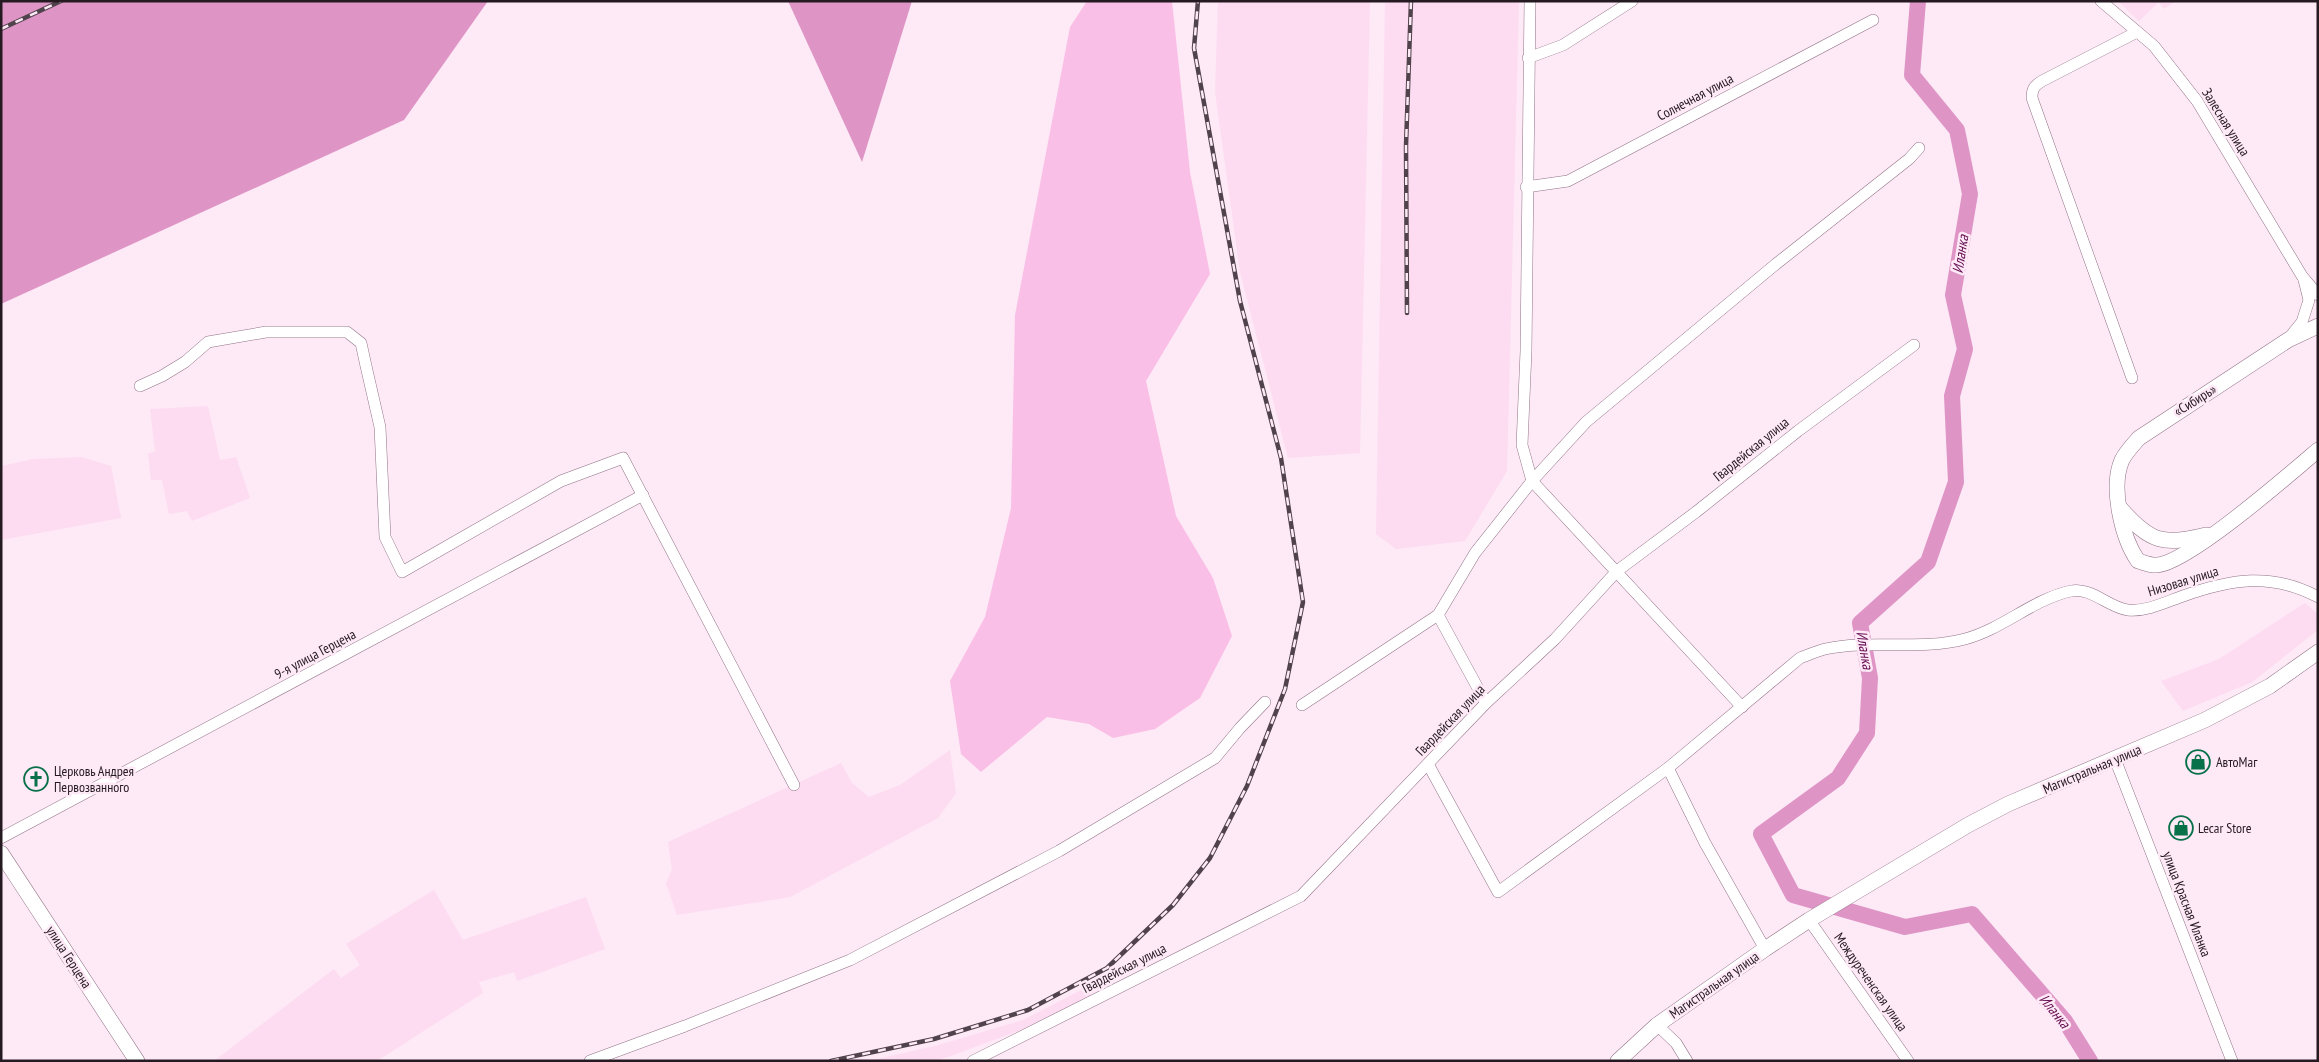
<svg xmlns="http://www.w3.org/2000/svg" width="2319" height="1062" viewBox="0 0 2319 1062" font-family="'PT Sans Narrow',sans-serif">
	<rect width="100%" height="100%" fill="#fee9f6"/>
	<!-- built -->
	<g fill="#fddcf1">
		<polygon points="1218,1 1370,1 1360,453 1288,458 1240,272 1215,92"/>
		<polygon points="1385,1 1519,1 1507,471 1465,541 1396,549 1376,534"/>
		<polygon points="2118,1 2176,1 2164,9 2159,2 2139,21"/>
		<polygon points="208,406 220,460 236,457 250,498 192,521 187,511 169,514 162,480 151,480 148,454 155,451 150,409"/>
		<polygon points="81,457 111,466 121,518 1,540 1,466 34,459"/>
		<polygon points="2305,603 2318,614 2318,630 2252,682 2183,711 2161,681 2219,659"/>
		<polygon points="950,750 956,793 938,818 790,897 677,915 666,883 672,870 668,842 841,763 852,783 869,797 900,785"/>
		<polygon points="434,890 463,940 586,897 605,949 517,981 514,972 479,982 483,993 377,1061 214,1061 334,969 341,978 360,965 346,944"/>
		<polygon points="1087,987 1091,996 1026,1028 937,1061 868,1061 935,1046 1023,1020"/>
	</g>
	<!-- green -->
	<polygon fill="#fabfe6" points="1087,1 1172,1 1190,172 1210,274 1146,381 1176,516 1213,578 1232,636 1200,698 1155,729 1113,738 1089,724 1047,717 981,772 961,754 950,681 985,617 1011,508 1015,315 1070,27"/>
	<!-- forest -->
	<g fill="#de95c6">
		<polygon points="1,1 488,1 404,120 1,304"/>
		<polygon points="788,1 912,1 862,162"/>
	</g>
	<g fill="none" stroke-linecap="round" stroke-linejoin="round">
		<!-- river -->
		<polyline stroke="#de95c6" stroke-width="16" points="1918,1 1912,75 1957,130 1970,194 1953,295 1965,349 1952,396 1956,482 1928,562 1860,623 1870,678 1867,733 1838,778 1761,834 1793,895 1905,927 1972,914 2065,1021 2090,1061"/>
		<!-- minor casing -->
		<g stroke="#917386" stroke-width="12">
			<g id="minor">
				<polyline points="1530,1 1526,351 1522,445 1532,481 1742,707"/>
				<polyline points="2101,1 2154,46 2197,101 2302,276 2318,295"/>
				<polyline points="1528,58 1563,45 1632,1"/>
				<polyline points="1526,187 1568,181 1873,20"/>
				<polyline points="2289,338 2302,322 2309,300 2304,280"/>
				<path d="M2132,378L2032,98C2032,89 2034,86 2042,81L2137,32"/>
				<polyline points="140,386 162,376 185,362 208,342 266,332 347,332 361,343 366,366 380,427 385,537 402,572 561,481 623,458 794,785"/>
				<polyline points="1438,615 1486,703"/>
				<polyline points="1302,705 1438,615 1475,553 1532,481 1586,422 1776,264 1909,159 1919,148"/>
				<polyline points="2115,759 2232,1061"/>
				<polyline points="1428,764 1498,892 1668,768"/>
				<polyline points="1,838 643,495"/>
				<polyline points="1809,920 1908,1061"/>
				<path d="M1765,949L1705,843L1668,768L1800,658C1808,655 1817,651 1825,649C1871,639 1920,651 1965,639C2003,629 2033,599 2071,591C2092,587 2109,608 2128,610C2146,612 2166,602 2183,596C2231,579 2271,572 2318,597"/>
				<polyline points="1657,1025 1676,1043 1687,1061"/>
				<polyline points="590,1061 685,1026 850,960 1059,851 1215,758 1240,728 1265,702"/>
				<polyline points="973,1061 1301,896 1486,703 1555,639 1617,571 1696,512 1798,431 1914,345"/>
			</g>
		</g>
		<!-- major casing -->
		<g stroke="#917386" stroke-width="16">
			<g id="major">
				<path d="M2318,326L2288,340L2139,438C2133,445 2126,452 2122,460C2110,487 2122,538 2138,561C2143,562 2151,566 2157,565C2188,563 2290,474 2318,450"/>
				<path d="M2121,509C2150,542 2163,546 2206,535"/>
				<polyline points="1,853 137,1061"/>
				<polyline points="1618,1061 1657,1025 1765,949 1809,920 1968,825 2008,804 2205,720 2270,686 2318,652"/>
			</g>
		</g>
		<!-- minor -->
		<use href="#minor" stroke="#fff" stroke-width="11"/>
		<!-- major -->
		<use href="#major" stroke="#fff" stroke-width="15"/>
		<!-- rail casing -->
		<g stroke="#50434b" stroke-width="4.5">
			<g id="rail">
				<polyline points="1,29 61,1"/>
				<polyline points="1407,313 1406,146 1411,1"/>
				<polyline points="831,1061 934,1039 1028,1010 1107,968 1173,905 1210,858 1247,786 1285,689 1303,602 1281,458 1240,301 1194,48 1198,1"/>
			</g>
		</g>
		<!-- rail -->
		<use href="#rail" stroke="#fee9f6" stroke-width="2.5" stroke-dasharray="8" stroke-linecap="butt"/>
	</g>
	<!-- icons -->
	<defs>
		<g id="shop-ring" transform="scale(1.25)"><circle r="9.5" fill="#fee9f6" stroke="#087149" stroke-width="1.5"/><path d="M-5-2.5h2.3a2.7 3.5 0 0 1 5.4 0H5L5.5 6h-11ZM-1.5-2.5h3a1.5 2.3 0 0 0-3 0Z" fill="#087149"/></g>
		<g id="church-ring" transform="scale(1.25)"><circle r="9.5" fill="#fee9f6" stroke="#087149" stroke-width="1.5"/><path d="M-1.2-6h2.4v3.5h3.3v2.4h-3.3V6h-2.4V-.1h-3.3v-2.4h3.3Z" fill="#087149"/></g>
	</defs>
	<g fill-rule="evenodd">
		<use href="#shop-ring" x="2198" y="762"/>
		<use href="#church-ring" x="36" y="779"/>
		<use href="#shop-ring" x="2181" y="828"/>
	</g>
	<g text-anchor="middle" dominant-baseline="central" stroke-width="5" stroke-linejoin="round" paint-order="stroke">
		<!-- street labels -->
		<g font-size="14" fill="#251a21" stroke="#fee9f6">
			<text transform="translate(1695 97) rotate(-28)">Солнечная улица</text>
			<text transform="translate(2226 122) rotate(58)">Залесная улица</text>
			<text transform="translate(2195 400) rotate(-32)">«Сибирь»</text>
			<text transform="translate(1751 449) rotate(-39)">Гвардейская улица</text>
			<text transform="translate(2183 581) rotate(-17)">Низовая улица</text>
			<text transform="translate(315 654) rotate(-28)">9-я улица Герцена</text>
			<text transform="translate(1450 720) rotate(-46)">Гвардейская улица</text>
			<text transform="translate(2092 769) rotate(-23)">Магистральная улица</text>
			<text transform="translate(2187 904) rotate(69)">улица Красная Иланка</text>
			<text transform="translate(69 957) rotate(57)">улица Герцена</text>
			<text transform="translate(1124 968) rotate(-27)">Гвардейская улица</text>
			<text transform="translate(1871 982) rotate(55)">Междуреченская улица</text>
			<text transform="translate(1714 985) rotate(-35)">Магистральная улица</text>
		</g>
		<!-- poi labels -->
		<g font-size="14" fill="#251a21" stroke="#fee9f6" text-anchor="start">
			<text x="2216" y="762">АвтоМаг</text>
			<text x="54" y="771">Церковь Андрея<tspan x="54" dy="16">Первозванного</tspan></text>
			<text x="2198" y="828">Lecar Store</text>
		</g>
		<!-- water labels -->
		<g font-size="15" font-style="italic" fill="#630b4f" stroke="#fee9f6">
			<text transform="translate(1960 254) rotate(-81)">Иланка</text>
			<text transform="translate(1865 650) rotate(80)">Иланка</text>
			<text transform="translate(2055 1011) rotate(51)">Иланка</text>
		</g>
	</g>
	<!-- border -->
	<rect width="2319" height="1062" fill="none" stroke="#251a21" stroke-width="5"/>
</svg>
